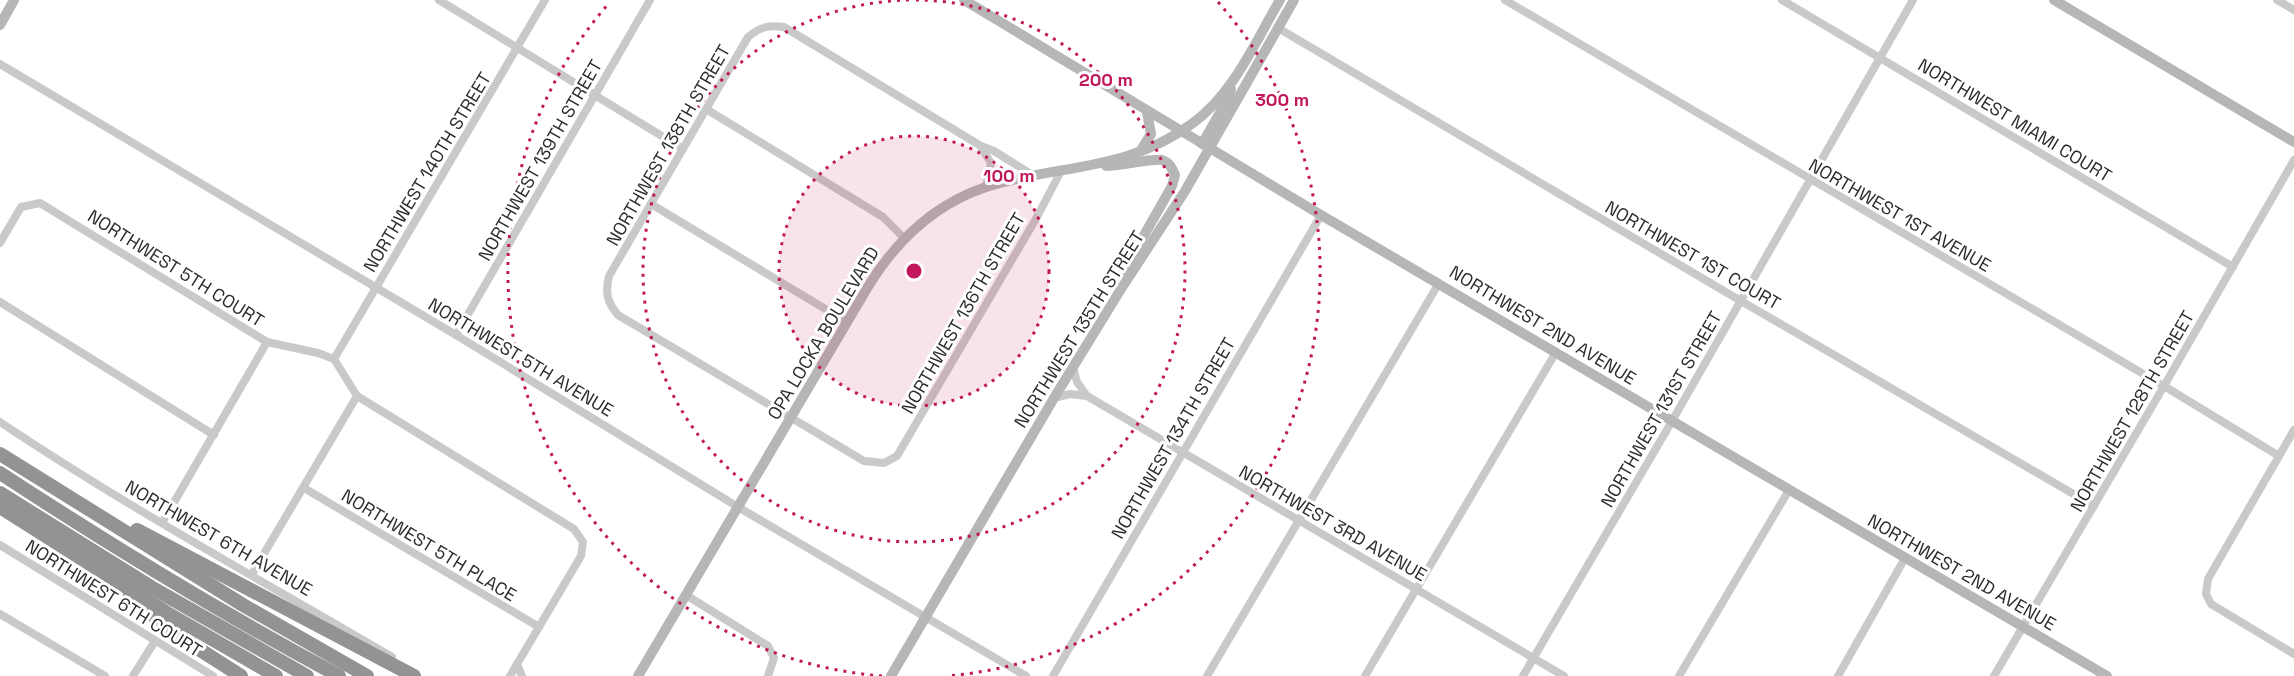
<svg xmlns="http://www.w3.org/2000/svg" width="2294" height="676" viewBox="0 0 2294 676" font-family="'Space Grotesk',sans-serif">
	<rect width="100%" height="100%" fill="#fff"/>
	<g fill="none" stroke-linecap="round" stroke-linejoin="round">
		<!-- street -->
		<g stroke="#c9c9c9" stroke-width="8">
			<polyline points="439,0 683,149"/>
			<polyline points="1505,0 2164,386 2279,456"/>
			<polyline points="1782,0 2233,267"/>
			<polyline points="2277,0 2294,10"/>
			<polyline points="1278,28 1741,301 2094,506"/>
			<polyline points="0,64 456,335 738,507 1026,676"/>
			<polyline points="706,109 883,217 904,238"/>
			<polyline points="981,147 991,163 986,187"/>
			<path d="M1034,176L994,151L981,146L784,27C768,25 760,27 748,37L609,276C605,293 607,302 618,315L864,461L884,463L897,456L1037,217L1061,171"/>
			<polyline points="651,204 847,322"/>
			<polyline points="0,243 21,207 40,203 267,342 318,353 334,359 357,396 574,529 583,542 581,556 510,676"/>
			<polyline points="0,302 214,435"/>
			<polyline points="456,335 650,0"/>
			<polyline points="334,359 545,0"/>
			<polyline points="1073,368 1077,382 1087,396 1564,676"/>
			<polyline points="1054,398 1070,394 1087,396"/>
			<path d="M0,422C127,507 261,580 392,657"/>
			<polyline points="2294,430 2208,579 2206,594 2211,604 2294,654"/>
			<polyline points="304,488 539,627"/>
			<polyline points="162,523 267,342"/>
			<polyline points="0,545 213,676"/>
			<polyline points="252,574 357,396"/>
			<polyline points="686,595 768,646 774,658 768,676"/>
			<polyline points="0,614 105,676"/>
			<polyline points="517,664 522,676"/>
			<polyline points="133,676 155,641"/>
			<polyline points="1053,676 1321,215"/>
			<polyline points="1207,676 1439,283"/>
			<polyline points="1365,676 1556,352"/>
			<polyline points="1523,676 1672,421 1913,0"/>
			<polyline points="1679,676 1789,490"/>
			<polyline points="1838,676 1905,558"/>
			<polyline points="1994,676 2164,386 2294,160"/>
		</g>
		<!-- secondary -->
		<g stroke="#b6b6b6" stroke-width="10">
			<path d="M964,0C1083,72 1202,144 1321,215L2107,676"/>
			<polyline points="2054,0 2294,142"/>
			<polyline points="0,25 14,0"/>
			<polyline points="1202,144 1229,97 1231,89"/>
			<polyline points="1141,150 1151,134 1147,112"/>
			<path d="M1106,166C1120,166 1153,158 1162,160C1169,162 1172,168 1175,175L1172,186L1130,260L1126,274"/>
			<path d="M638,676L869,285C897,240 935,204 986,187C1059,164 1127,172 1193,123C1234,93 1255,42 1280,0"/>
			<polyline points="891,676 1054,398 1121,289 1185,191 1294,0"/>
		</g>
		<!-- highway -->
		<g stroke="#939393" stroke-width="14">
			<polyline points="0,454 243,605 367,676"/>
			<path d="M0,473C110,545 223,614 339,676"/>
			<polyline points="0,493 151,587 307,676"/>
			<polyline points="0,507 167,613 276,676"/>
			<polyline points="137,530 414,676"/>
			<polyline points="129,598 194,646 241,676"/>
		</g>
	</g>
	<!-- distance rings -->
	<circle cx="914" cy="271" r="135" fill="#c2185b" fill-opacity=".12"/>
	<g fill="none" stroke="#c2185b" stroke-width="3" stroke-dasharray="3 6">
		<circle cx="914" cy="271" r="135"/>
		<path d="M916 0A271 271 0 1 1 912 0"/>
		<path d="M882 676A406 406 0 0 1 610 2M1218 2A406 406 0 0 1 946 676"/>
	</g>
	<g text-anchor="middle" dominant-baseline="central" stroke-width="6" stroke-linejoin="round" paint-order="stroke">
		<!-- street labels -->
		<g font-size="18" fill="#2c2c2c" stroke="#fff">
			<text transform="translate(2015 120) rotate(31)">NORTHWEST MIAMI COURT</text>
			<text transform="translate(668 145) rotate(-60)">NORTHWEST 138TH STREET</text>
			<text transform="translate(540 160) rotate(-60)">NORTHWEST 139TH STREET</text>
			<text transform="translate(427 172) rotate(-59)">NORTHWEST 140TH STREET</text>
			<text transform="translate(1900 215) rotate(30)">NORTHWEST 1ST AVENUE</text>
			<text transform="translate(1693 255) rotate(30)">NORTHWEST 1ST COURT</text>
			<text transform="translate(176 268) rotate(32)">NORTHWEST 5TH COURT</text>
			<text transform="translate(963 313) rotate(-60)">NORTHWEST 136TH STREET</text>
			<text transform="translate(1543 325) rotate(31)">NORTHWEST 2ND AVENUE</text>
			<text transform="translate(1079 329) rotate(-58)">NORTHWEST 135TH STREET</text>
			<text transform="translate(823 333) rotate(-59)">OPA LOCKA BOULEVARD</text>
			<text transform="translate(521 357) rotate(31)">NORTHWEST 5TH AVENUE</text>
			<text transform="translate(1661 409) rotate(-60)">NORTHWEST 131ST STREET</text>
			<text transform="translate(2132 411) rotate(-60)">NORTHWEST 128TH STREET</text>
			<text transform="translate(1173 438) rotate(-60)">NORTHWEST 134TH STREET</text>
			<text transform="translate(1333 523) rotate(30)">NORTHWEST 3RD AVENUE</text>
			<text transform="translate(219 538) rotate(30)">NORTHWEST 6TH AVENUE</text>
			<text transform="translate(429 545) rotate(31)">NORTHWEST 5TH PLACE</text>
			<text transform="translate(1962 572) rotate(30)">NORTHWEST 2ND AVENUE</text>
			<text transform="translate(114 598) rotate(32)">NORTHWEST 6TH COURT</text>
		</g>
	</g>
	<circle cx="914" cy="271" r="9" fill="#c2185b" stroke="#fff" stroke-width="3"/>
	<g font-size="18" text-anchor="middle" font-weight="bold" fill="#c2185b" stroke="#fff" stroke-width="6" stroke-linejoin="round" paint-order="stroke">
		<text x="1106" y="86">200 m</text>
		<text x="1282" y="106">300 m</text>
		<text x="1009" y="182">100 m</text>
	</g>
</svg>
